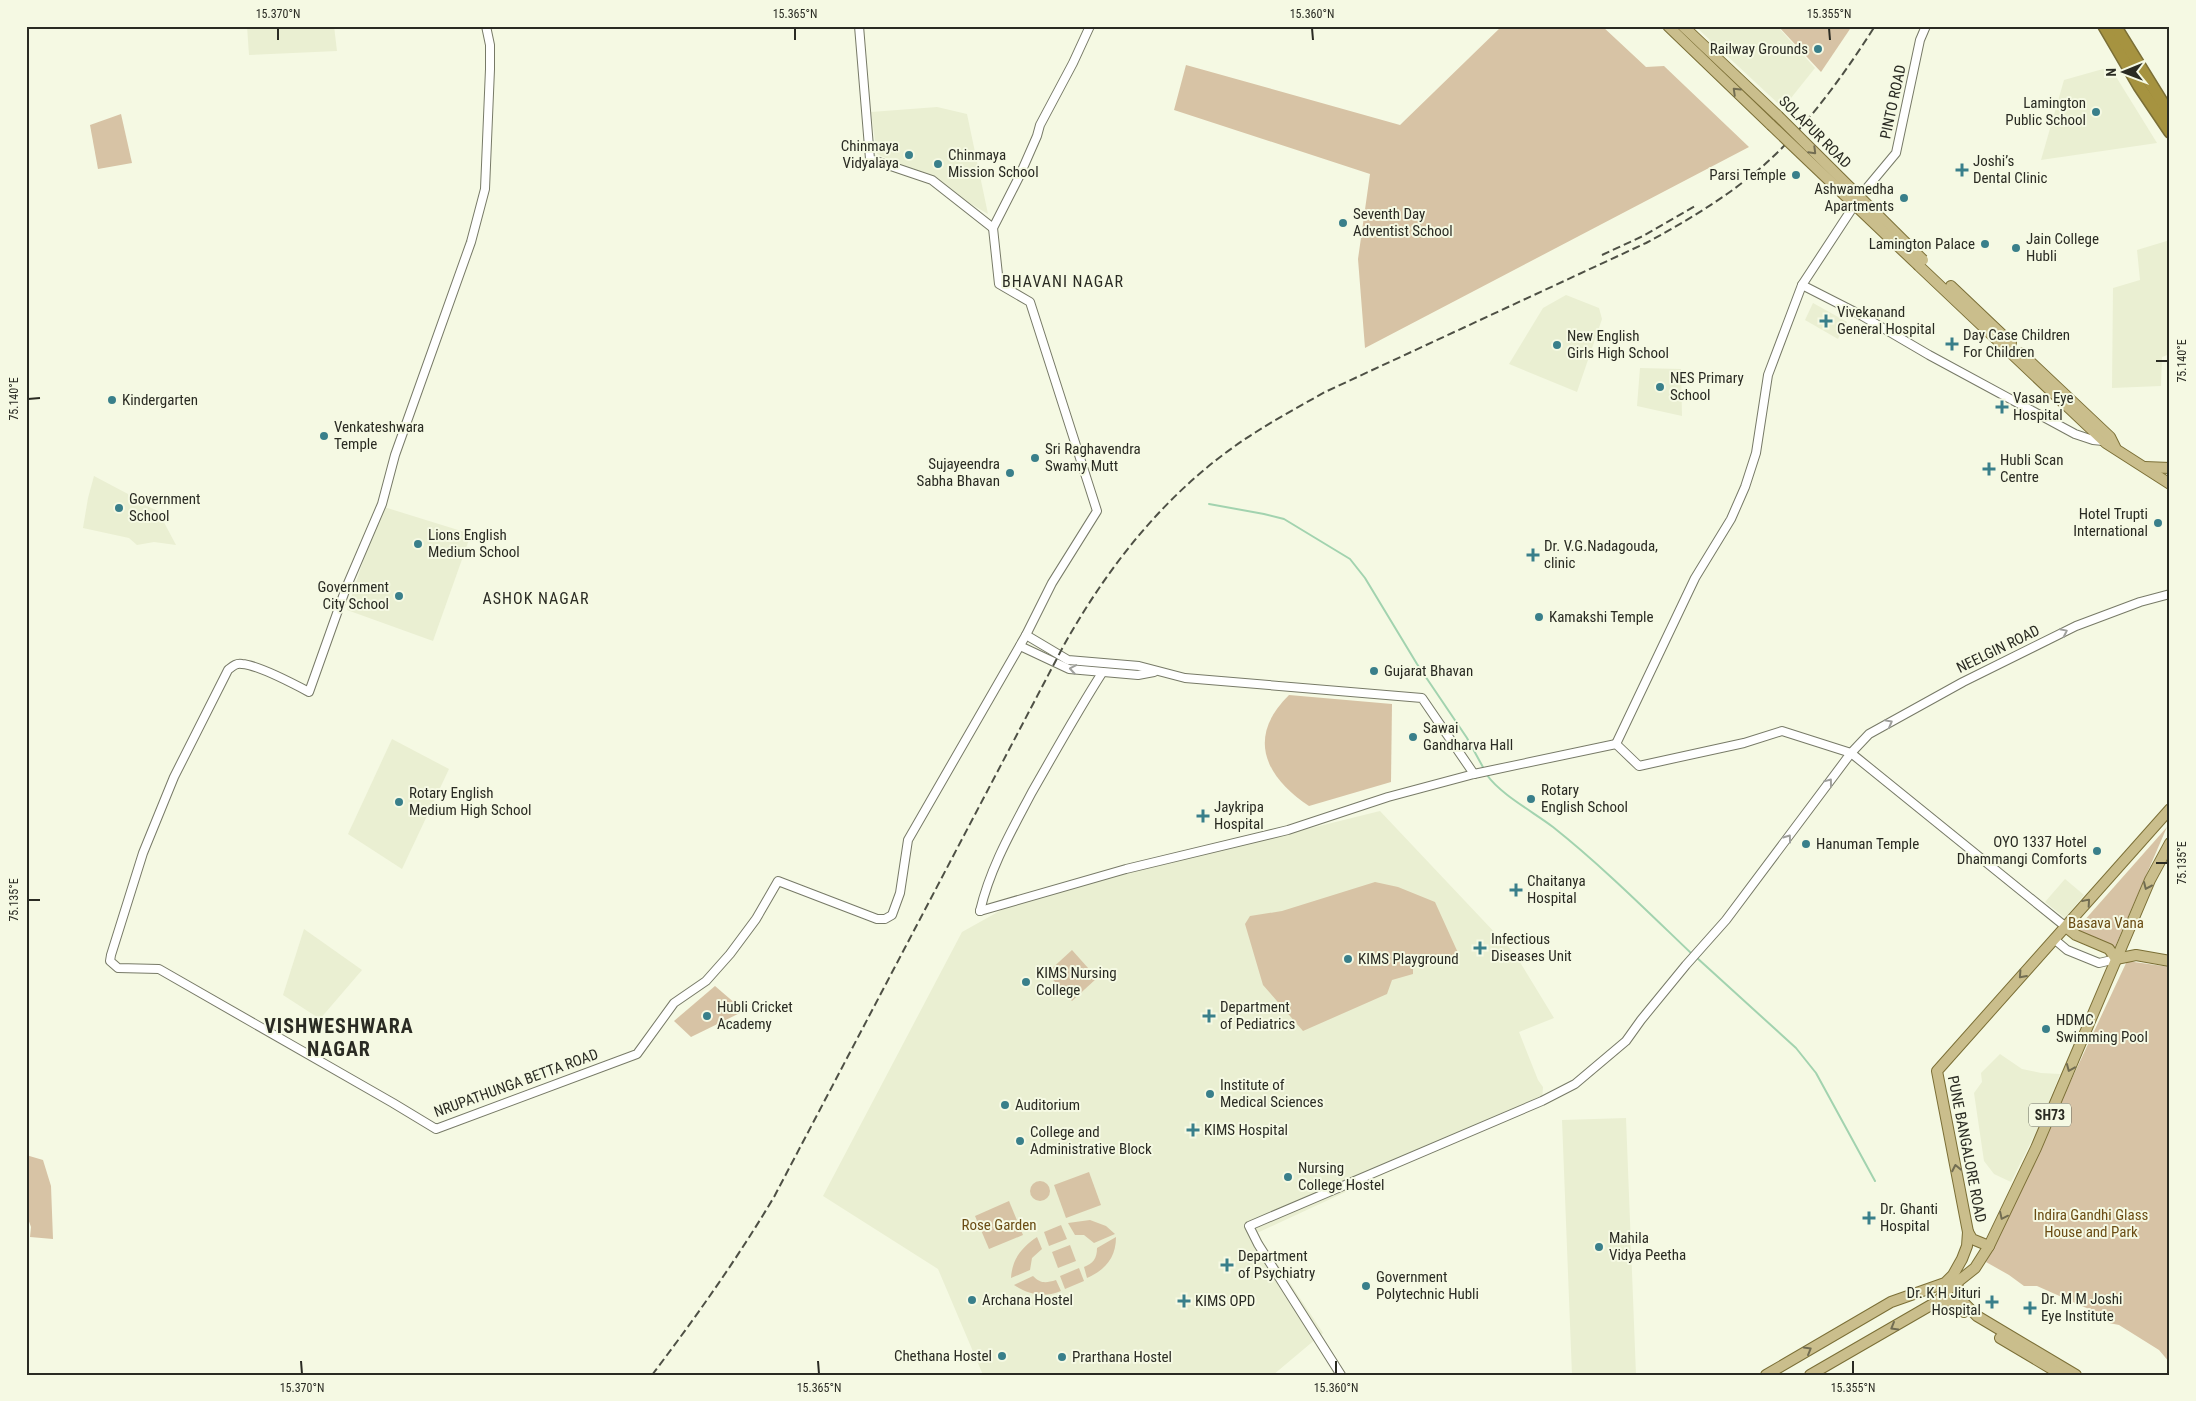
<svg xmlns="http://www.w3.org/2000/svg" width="2196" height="1401" viewBox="0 0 2196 1401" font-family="'Roboto Condensed',sans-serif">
	<rect width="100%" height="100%" fill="#f5f9e3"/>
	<!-- built -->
	<g fill="#eaefd2">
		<polygon points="247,26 334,26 337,51 249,55"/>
		<polygon points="1695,26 1777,26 1815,68 1783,108"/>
		<polygon points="2110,67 2157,143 2041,160 2064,80"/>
		<polygon points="937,107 967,114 988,214 920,174 877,154 871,112"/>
		<polygon points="2170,240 2170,354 2162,357 2161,386 2112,388 2113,288 2140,280 2137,250"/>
		<polygon points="1566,295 1599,308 1602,319 1577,392 1509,364 1543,308"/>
		<polygon points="1813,303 1847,322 1838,339 1805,320"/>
		<polygon points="1640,368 1681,369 1682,416 1637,406"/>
		<polygon points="94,476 128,494 131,502 145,505 158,511 176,545 154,542 137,545 129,538 83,528 88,498"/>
		<polygon points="384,507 471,534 433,641 347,610 365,555"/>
		<polygon points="392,739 449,769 402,869 348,834"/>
		<polygon points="1380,811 1515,954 1554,1018 1519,1032 1538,1080 1543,1087 1542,1101 1257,1233 1323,1333 1273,1375 983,1375 938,1269 823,1196 962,932 1005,908 1117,876"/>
		<polygon points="2065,879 2084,895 2065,918 2045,902"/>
		<polygon points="304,929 362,970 320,1019 283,995"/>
		<polygon points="2000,1054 2022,1069 2041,1073 2060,1074 2039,1126 2011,1182 1994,1174 1984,1161 1974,1093 1982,1082 1981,1073"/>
		<polygon points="1626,1118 1636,1375 1572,1375 1562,1120"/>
	</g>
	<!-- green -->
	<g fill="#d7c3a5">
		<polygon points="1502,26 1602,26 1646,67 1664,66 1749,147 1365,348 1358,259 1370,174 1174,110 1186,65 1400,125"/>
		<polygon points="1778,26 1852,26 1821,72"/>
		<polygon points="121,114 132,163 98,169 90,125"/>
		<path d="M1289,695L1392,704L1391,782L1309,806C1265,777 1246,737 1289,695Z"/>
		<polygon points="2167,827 2115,947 2075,931"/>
		<polygon points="1375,882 1398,887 1435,902 1459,955 1413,967 1413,974 1392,980 1387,994 1303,1031 1263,985 1245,924 1250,916 1282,911"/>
		<polygon points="1072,950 1097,978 1072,1001 1047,973"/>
		<polygon points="2127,961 2170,967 2170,1363 2159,1350 2119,1325 2109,1323 2091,1310 2037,1286 2024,1286 2009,1275 1986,1262"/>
		<polygon points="715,986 744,1011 691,1037 674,1021"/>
		<polygon points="26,1155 43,1160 51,1186 53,1239 30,1237 31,1227 26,1213"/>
		<polygon points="1089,1172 1101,1205 1066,1218 1054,1185"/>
		<circle cx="1040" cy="1191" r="10"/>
		<polygon points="1009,1201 1023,1235 989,1249 975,1216"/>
		<polygon points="1090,1220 1106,1226 1115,1234 1094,1243 1084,1235 1075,1235 1068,1223"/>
		<polygon points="1061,1225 1067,1239 1049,1246 1044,1232"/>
		<path d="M1037,1237L1042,1249L1032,1258L1030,1270L1011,1278C1012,1259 1022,1247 1037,1237Z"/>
		<path d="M1116,1237C1116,1258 1105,1270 1087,1278L1084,1267C1093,1263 1097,1259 1097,1248Z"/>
		<polygon points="1070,1245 1076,1261 1058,1268 1052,1252"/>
		<polygon points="1079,1268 1084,1281 1065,1289 1060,1276"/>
		<path d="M1033,1276C1041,1284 1046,1283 1056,1280L1061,1291C1043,1298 1030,1295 1014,1285Z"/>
	</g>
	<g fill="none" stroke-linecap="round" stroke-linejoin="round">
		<!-- stream -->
		<g stroke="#a2d3af" stroke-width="2">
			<polyline points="1209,504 1264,514 1284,519 1350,559 1365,578 1417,664 1467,738 1484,769"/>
			<path d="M1487,775C1500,794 1535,813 1553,827C1602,866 1647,911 1692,954"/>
			<polyline points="1696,957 1796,1048 1816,1073 1875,1181"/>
		</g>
		<!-- minor casing -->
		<g stroke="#777a67" stroke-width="10">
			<g id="minor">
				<path d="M486,26L490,45V69L485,189L471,242L395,455L382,504L346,588L309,692C294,684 258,665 242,664C236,663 233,666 228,670L174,777L143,853L111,955L110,961L118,968L159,969L393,1103L436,1129L637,1054L674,1003L706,981L730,954L756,919L778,881L877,919H885L892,915L900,893L908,840L1026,635L1052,583L1097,511L1030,302L999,284L993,228L1019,177L1037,136L1040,125L1073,63L1090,26"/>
				<polyline points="859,26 870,159 932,180 993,228"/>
				<polyline points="1802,285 1859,314 1929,355 2075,434 2093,440 2103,441"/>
				<polyline points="1026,635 1068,660 1139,666 1185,678 1422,698 1474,774"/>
				<polyline points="1020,646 1069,669 1138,675 1154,672"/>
				<polyline points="1616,744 1695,578 1731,519 1745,487 1756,453 1768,375 1802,285 1861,195 1896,153 1920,40 1926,26"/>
				<polyline points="1616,744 1639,766 1744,743 1782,731 1851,753 2066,927"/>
				<polyline points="980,911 1126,869 1288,830 1388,797 1474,774 1616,744"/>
				<path d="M980,911C990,868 1012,830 1032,792C1055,752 1077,712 1102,673"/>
				<polyline points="2054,939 2067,950 2099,963 2116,959"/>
				<polyline points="1341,1375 1258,1244 1249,1226 1542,1101 1575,1084 1626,1041 1641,1020 1686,965 1726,920 1851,753 1869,734 1963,682 2076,626 2140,602 2170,594"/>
			</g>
		</g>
		<!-- major casing -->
		<g stroke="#7b6f36" stroke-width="12">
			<g id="major">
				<polyline points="1668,26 1771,125"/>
				<polyline points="1683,26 1778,116"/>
				<polyline points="1919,266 2106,443 2170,484"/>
				<polyline points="1951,286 2011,343"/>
				<polyline points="2021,353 2110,437 2115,447"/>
				<polyline points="2145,467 2170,468"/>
				<polyline points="2066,927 2076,935 2109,949 2116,959"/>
				<polyline points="2116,959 2136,955 2170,961"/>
				<polyline points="1968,1232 1972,1239 1989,1246"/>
				<polyline points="1957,1282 1959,1298 1977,1316 2076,1375"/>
				<polyline points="1938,1301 1949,1301 1964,1312"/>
				<polyline points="2000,1338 2062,1375"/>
				<polyline points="1766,1375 1891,1302 1945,1283 1953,1275 1962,1259 1967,1246 1968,1232 1937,1071 2170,809"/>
				<polyline points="1810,1375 1938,1301 1946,1291 1975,1268 1989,1246 2036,1148 2150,880 2170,843"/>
			</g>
		</g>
		<!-- highway casing -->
		<g stroke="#7b6f36" stroke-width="14">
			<g id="highway">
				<polyline points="2104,26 2139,86 2170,132"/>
				<polyline points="2115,26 2170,115"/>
			</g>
		</g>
		<!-- minor -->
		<use href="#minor" stroke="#fff" stroke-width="8"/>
		<!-- major -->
		<use href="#major" stroke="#cabe8c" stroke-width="10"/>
		<!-- highway -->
		<use href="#highway" stroke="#a69340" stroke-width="11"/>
		<!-- rail -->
		<g stroke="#4e5045" stroke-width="2" stroke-dasharray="8 4" stroke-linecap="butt">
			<polyline points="1602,255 1643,236 1697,205"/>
			<path d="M652,1375C696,1317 737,1259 774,1197L1064,645C1111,561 1173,484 1256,432C1278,418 1302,405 1325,392L1646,243C1694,217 1742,188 1780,150C1817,112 1847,70 1875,26"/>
		</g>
		<!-- major-bridge casing -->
		<g stroke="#7b6f36" stroke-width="12" stroke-linecap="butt">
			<g id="major-bridge">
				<polyline points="1778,116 1923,260"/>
				<polyline points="1771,125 1919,266"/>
			</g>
		</g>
		<!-- major-bridge -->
		<use href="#major-bridge" stroke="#cabe8c" stroke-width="10"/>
	</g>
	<!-- one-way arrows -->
	<defs><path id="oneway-chevron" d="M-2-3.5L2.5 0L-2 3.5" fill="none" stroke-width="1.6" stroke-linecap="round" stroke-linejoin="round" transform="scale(1.25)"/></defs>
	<g stroke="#726d52">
		<use href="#oneway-chevron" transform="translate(1736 91) rotate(-136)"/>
		<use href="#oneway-chevron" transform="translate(1813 151) rotate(45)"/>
		<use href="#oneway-chevron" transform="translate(2147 886) rotate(114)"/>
		<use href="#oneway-chevron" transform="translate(2087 902) rotate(-49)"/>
		<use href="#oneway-chevron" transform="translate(2022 975) rotate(132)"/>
		<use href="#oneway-chevron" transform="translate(2070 1068) rotate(113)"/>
		<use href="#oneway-chevron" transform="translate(1956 1168) rotate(-101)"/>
		<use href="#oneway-chevron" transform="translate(2003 1216) rotate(116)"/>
		<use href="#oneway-chevron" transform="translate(1894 1327) rotate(150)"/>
		<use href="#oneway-chevron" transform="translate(1808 1350) rotate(-30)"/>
	</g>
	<g stroke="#9fa09c">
		<use href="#oneway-chevron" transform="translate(2064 632) rotate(-26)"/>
		<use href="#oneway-chevron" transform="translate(1073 669) rotate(-170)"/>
		<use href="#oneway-chevron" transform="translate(1889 723) rotate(-29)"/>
		<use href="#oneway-chevron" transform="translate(1829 782) rotate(-53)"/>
		<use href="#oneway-chevron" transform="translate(1788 838) rotate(-54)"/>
	</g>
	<!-- ticks -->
	<path fill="none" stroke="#2a2b23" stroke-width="2" d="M278,28V40M795,28V40M1312,28L1313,40M1829,28L1830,40M2156,361H2168M28,399L40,398M2156,863H2168M28,900H40M301,1361L302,1374M818,1361L819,1374M1336,1361V1374M1853,1361V1374"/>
	<!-- markers -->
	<g fill="#397f8a" stroke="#f5f9e3" stroke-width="2">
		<circle cx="1818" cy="49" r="5"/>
		<circle cx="2096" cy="112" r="5"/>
		<circle cx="909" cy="155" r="5"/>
		<circle cx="938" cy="164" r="5"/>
		<path d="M1959.5 162.5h5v5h5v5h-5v5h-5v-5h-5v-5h5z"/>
		<circle cx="1796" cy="175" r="5"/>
		<circle cx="1904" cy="198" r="5"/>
		<circle cx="1343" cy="223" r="5"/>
		<circle cx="1985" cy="244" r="5"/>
		<circle cx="2016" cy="248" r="5"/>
		<path d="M1823.5 313.5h5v5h5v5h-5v5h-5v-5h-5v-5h5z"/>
		<path d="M1949.5 336.5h5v5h5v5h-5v5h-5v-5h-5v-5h5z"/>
		<circle cx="1557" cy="345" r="5"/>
		<circle cx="1660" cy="387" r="5"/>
		<circle cx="112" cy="400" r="5"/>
		<path d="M1999.5 399.5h5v5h5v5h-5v5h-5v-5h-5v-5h5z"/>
		<circle cx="324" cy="436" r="5"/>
		<circle cx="1035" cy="458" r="5"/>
		<path d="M1986.5 461.5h5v5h5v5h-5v5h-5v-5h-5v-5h5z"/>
		<circle cx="1010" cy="473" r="5"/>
		<circle cx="119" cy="508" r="5"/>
		<circle cx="2158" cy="523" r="5"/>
		<circle cx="418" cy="544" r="5"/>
		<path d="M1530.5 547.5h5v5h5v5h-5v5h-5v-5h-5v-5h5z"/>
		<circle cx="399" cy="596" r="5"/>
		<circle cx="1539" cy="617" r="5"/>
		<circle cx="1374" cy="671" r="5"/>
		<circle cx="1413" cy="737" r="5"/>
		<circle cx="1531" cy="799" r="5"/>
		<circle cx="399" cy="802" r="5"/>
		<path d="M1200.5 808.5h5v5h5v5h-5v5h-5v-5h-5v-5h5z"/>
		<circle cx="1806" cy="844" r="5"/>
		<circle cx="2097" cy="851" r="5"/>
		<path d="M1513.5 882.5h5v5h5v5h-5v5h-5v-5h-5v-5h5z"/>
		<path d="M1477.5 940.5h5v5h5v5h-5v5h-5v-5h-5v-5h5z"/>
		<circle cx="1348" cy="959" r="5"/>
		<circle cx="1026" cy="982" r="5"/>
		<circle cx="707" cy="1016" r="5"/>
		<path d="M1206.5 1008.5h5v5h5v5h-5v5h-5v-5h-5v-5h5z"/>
		<circle cx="2046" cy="1029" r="5"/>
		<circle cx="1210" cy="1094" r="5"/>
		<circle cx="1005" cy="1105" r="5"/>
		<path d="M1190.5 1122.5h5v5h5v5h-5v5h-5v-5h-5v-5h5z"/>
		<circle cx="1020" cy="1141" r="5"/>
		<circle cx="1288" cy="1177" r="5"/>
		<path d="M1866.5 1210.5h5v5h5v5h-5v5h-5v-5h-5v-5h5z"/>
		<circle cx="1599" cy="1247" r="5"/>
		<path d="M1224.5 1257.5h5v5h5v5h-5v5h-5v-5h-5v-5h5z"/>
		<circle cx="1366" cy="1286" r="5"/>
		<circle cx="972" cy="1300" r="5"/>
		<path d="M1181.5 1293.5h5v5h5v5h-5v5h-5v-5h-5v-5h5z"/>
		<path d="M1989.5 1294.5h5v5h5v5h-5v5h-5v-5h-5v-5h5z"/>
		<path d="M2027.5 1300.5h5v5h5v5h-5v5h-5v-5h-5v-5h5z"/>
		<circle cx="1002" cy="1356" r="5"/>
		<circle cx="1062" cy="1357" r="5"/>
	</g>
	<g text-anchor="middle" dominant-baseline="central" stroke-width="4" stroke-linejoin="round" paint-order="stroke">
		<!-- shield labels -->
		<rect fill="#f5f9e3" stroke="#67695d" stroke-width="1" x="2029" y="1103.5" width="42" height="23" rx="4"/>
		<g font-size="14" font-weight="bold" fill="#2a2b23">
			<text x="2050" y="1115">SH73</text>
		</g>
		<!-- poi labels -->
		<g font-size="15" fill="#2a2b23" stroke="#f5f9e3" text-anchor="start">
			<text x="1808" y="49" text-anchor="end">Railway Grounds</text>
			<text x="2086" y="103" text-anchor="end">Lamington<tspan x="2086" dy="17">Public School</tspan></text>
			<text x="899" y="146" text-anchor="end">Chinmaya<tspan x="899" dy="17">Vidyalaya</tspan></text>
			<text x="948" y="155">Chinmaya<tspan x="948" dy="17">Mission School</tspan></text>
			<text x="1973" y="161">Joshi’s<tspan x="1973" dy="17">Dental Clinic</tspan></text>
			<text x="1786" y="175" text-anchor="end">Parsi Temple</text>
			<text x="1894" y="189" text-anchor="end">Ashwamedha<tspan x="1894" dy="17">Apartments</tspan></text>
			<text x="1353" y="214">Seventh Day<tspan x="1353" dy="17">Adventist School</tspan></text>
			<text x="2026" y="239">Jain College<tspan x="2026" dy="17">Hubli</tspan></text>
			<text x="1975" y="244" text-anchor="end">Lamington Palace</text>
			<text x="1837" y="312">Vivekanand<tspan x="1837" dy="17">General Hospital</tspan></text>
			<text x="1963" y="335">Day Case Children<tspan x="1963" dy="17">For Children</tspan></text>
			<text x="1567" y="336">New English<tspan x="1567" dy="17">Girls High School</tspan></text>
			<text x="1670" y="378">NES Primary<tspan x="1670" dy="17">School</tspan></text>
			<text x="2013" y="398">Vasan Eye<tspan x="2013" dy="17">Hospital</tspan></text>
			<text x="122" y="400">Kindergarten</text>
			<text x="334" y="427">Venkateshwara<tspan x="334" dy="17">Temple</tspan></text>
			<text x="1045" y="449">Sri Raghavendra<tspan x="1045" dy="17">Swamy Mutt</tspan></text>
			<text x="2000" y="460">Hubli Scan<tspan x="2000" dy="17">Centre</tspan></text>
			<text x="1000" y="464" text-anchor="end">Sujayeendra<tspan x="1000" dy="17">Sabha Bhavan</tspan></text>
			<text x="129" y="499">Government<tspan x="129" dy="17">School</tspan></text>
			<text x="2148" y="514" text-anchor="end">Hotel Trupti<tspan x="2148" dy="17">International</tspan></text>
			<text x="428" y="535">Lions English<tspan x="428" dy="17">Medium School</tspan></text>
			<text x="1544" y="546">Dr. V.G.Nadagouda,<tspan x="1544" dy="17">clinic</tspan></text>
			<text x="389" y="587" text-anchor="end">Government<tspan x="389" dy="17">City School</tspan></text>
			<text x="1549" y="617">Kamakshi Temple</text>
			<text x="1384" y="671">Gujarat Bhavan</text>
			<text x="1423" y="728">Sawai<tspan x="1423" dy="17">Gandharva Hall</tspan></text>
			<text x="1541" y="790">Rotary<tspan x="1541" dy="17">English School</tspan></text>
			<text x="409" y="793">Rotary English<tspan x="409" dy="17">Medium High School</tspan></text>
			<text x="1214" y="807">Jaykripa<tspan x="1214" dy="17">Hospital</tspan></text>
			<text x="2087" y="842" text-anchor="end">OYO 1337 Hotel<tspan x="2087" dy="17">Dhammangi Comforts</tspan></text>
			<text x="1816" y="844">Hanuman Temple</text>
			<text x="1527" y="881">Chaitanya<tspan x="1527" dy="17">Hospital</tspan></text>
			<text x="1491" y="939">Infectious<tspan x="1491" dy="17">Diseases Unit</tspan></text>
			<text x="1358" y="959">KIMS Playground</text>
			<text x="1036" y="973">KIMS Nursing<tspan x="1036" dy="17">College</tspan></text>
			<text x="717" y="1007">Hubli Cricket<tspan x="717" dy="17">Academy</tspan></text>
			<text x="1220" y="1007">Department<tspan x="1220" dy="17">of Pediatrics</tspan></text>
			<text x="2056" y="1020">HDMC<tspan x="2056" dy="17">Swimming Pool</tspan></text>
			<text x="1220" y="1085">Institute of<tspan x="1220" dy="17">Medical Sciences</tspan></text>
			<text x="1015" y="1105">Auditorium</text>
			<text x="1204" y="1130">KIMS Hospital</text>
			<text x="1030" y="1132">College and<tspan x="1030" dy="17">Administrative Block</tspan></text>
			<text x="1298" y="1168">Nursing<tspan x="1298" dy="17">College Hostel</tspan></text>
			<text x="1880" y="1209">Dr. Ghanti<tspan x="1880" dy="17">Hospital</tspan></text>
			<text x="1609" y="1238">Mahila<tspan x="1609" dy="17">Vidya Peetha</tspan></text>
			<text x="1238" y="1256">Department<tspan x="1238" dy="17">of Psychiatry</tspan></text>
			<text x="1376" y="1277">Government<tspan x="1376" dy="17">Polytechnic Hubli</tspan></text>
			<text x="1981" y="1293" text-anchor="end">Dr. K H Jituri<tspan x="1981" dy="17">Hospital</tspan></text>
			<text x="2041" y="1299">Dr. M M Joshi<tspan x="2041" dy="17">Eye Institute</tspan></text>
			<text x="982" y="1300">Archana Hostel</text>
			<text x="1195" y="1301">KIMS OPD</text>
			<text x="992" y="1356" text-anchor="end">Chethana Hostel</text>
			<text x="1072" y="1357">Prarthana Hostel</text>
		</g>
		<!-- street labels -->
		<g font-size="15" fill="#2a2b23" stroke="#f5f9e3">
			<text transform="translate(1893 102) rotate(-78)">PINTO ROAD</text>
			<text transform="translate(1815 132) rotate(45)">SOLAPUR ROAD</text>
			<text transform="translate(1998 649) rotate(-26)">NEELGIN ROAD</text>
			<text transform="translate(516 1083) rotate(-20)">NRUPATHUNGA BETTA ROAD</text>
			<text transform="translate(1967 1149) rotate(79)">PUNE BANGALORE ROAD</text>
		</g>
		<!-- park labels -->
		<g font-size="15" fill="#6b4d15" stroke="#f5f9e3">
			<text x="2106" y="923">Basava Vana</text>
			<text x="2091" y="1215">Indira Gandhi Glass<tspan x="2091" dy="17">House and Park</tspan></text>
			<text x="999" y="1225">Rose Garden</text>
		</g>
		<!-- neighbourhood labels -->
		<g font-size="16" letter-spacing="1" fill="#2a2b23" stroke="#f5f9e3">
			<text x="1063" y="281">BHAVANI NAGAR</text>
			<text x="536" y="598">ASHOK NAGAR</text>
		</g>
		<!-- district labels -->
		<g font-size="20" font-weight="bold" letter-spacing="1" fill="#2a2b23" stroke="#f5f9e3">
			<text x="339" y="1026">VISHWESHWARA<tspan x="339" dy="23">NAGAR</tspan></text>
		</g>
	</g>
	<!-- border -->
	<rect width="2196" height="1401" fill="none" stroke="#f5f9e3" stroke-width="55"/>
	<!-- north arrow -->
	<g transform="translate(2124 72) rotate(269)" stroke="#f5f9e3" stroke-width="4" paint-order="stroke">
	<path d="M0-4L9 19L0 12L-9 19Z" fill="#2a2b23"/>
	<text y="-8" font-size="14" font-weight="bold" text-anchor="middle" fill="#2a2b23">N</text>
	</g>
	<rect x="28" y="28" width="2140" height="1346" fill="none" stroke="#2a2b23" stroke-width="2"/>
	<g font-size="12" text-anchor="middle" fill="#2a2b23">
		<text x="278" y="18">15.370°N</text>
		<text x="795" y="18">15.365°N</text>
		<text x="1312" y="18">15.360°N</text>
		<text x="1829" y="18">15.355°N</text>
		<text transform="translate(2182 361) rotate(-90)" y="4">75.140°E</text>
		<text transform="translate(14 399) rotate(-90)" y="4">75.140°E</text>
		<text transform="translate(2182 863) rotate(-90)" y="4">75.135°E</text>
		<text transform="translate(14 900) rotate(-90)" y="4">75.135°E</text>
		<text x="302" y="1392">15.370°N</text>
		<text x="819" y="1392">15.365°N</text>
		<text x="1336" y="1392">15.360°N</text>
		<text x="1853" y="1392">15.355°N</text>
	</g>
</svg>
